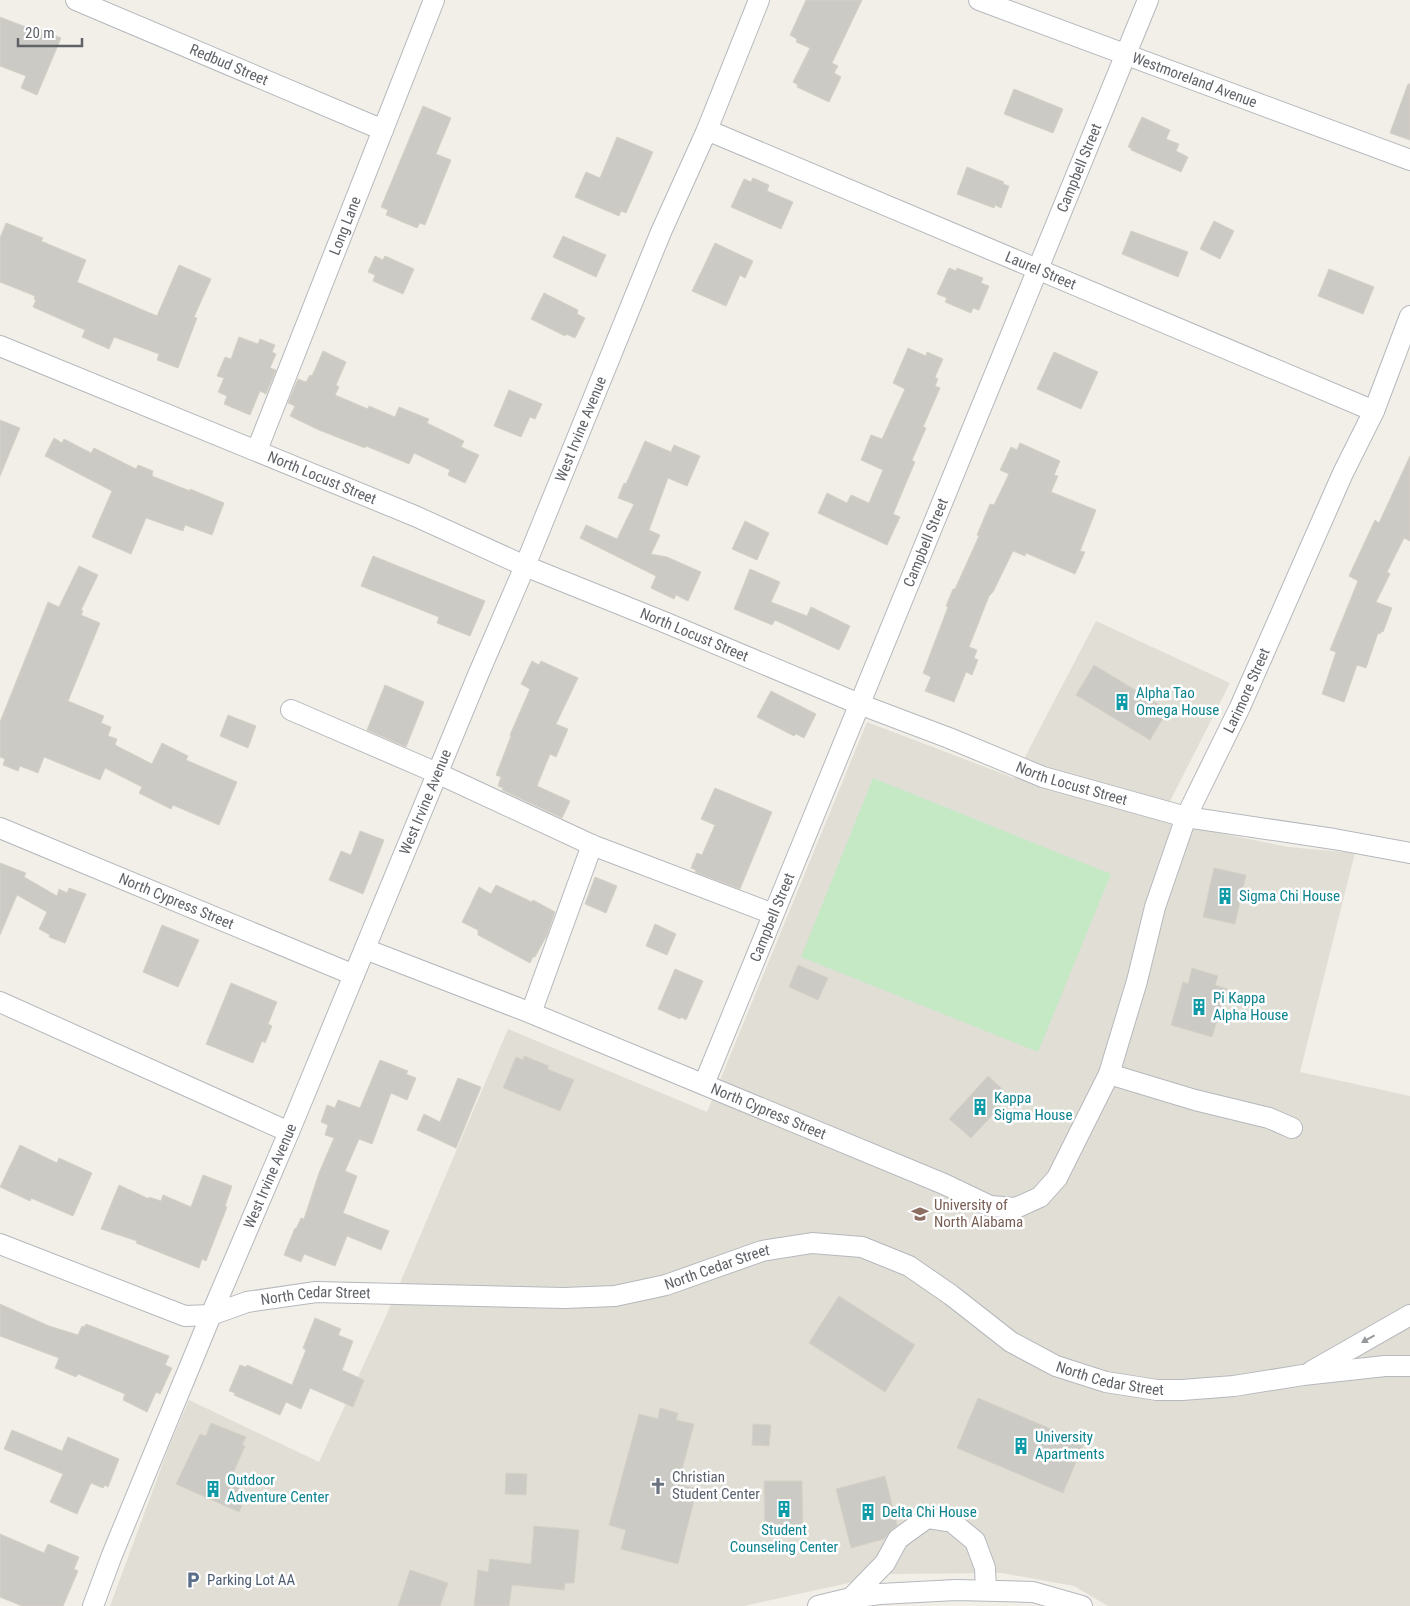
<svg xmlns="http://www.w3.org/2000/svg" width="1410" height="1606" viewBox="0 0 1410 1606" font-family="'Roboto Condensed',sans-serif">
	<rect width="100%" height="100%" fill="#f1efe8"/>
	<!-- education -->
	<polygon fill="#e1ded6" points="1096,621 1230,683 1160,821 1288,847 1355,853 1300,1072 1410,1096 1410,1606 1108,1606 1074,1586 1002,1573 890,1574 744,1606 110,1606 170,1444 189,1400 319,1462 386,1316 508,1029 707,1112 867,722 1014,778"/>
	<!-- green -->
	<polygon fill="#c5e8c5" points="873,778 1111,874 1038,1052 801,957"/>
	<!-- building -->
	<g fill="#cccac5" stroke="#d6d1c6">
		<polygon points="806,0 862,0 832,63 838,66 834,73 841,77 829,102 797,87 798,85 793,82 810,48 796,42 797,39 790,35"/>
		<polygon points="0,17 39,32 40,29 61,38 37,95 21,88 26,76 0,66"/>
		<polygon points="1408,84 1410,84 1410,140 1390,133"/>
		<polygon points="1014,89 1063,109 1053,133 1004,114"/>
		<polygon points="423,106 451,118 436,154 451,160 425,225 420,223 417,228 386,215 388,210 381,207"/>
		<polygon points="1142,117 1170,130 1166,139 1179,144 1176,151 1188,157 1181,172 1131,150 1131,148 1128,147"/>
		<polygon points="617,137 653,152 626,213 621,211 619,216 575,197 586,172 600,178"/>
		<polygon points="967,167 1004,182 1003,184 1009,186 1001,208 995,205 994,208 957,194"/>
		<polygon points="753,178 769,185 767,191 793,202 781,229 731,207 744,179 751,182"/>
		<polygon points="1214,221 1234,231 1220,259 1200,249"/>
		<polygon points="6,223 43,238 41,241 86,260 77,282 157,316 179,265 211,279 194,317 197,318 178,368 157,360 159,354 114,337 109,349 82,337 85,330 33,307 36,300 34,299 35,296 0,282 0,238"/>
		<polygon points="1131,231 1188,252 1178,277 1122,254"/>
		<polygon points="563,236 606,255 596,277 553,257"/>
		<polygon points="715,243 753,261 745,278 740,275 726,306 692,291"/>
		<polygon points="375,256 383,260 385,256 414,269 403,294 373,281 375,275 368,272"/>
		<polygon points="949,268 956,271 957,268 983,278 981,283 989,286 979,310 973,308 971,313 945,302 947,298 937,294"/>
		<polygon points="1329,269 1374,287 1363,314 1318,296"/>
		<polygon points="544,293 578,310 577,314 585,318 575,338 566,334 565,336 531,319"/>
		<polygon points="239,337 258,344 260,339 275,345 272,352 276,354 270,368 276,370 266,394 260,391 250,415 224,404 227,396 218,392 224,378 217,376 225,357 231,359"/>
		<polygon points="908,348 926,356 927,352 943,359 935,377 938,379 935,386 940,388 923,427 926,428 912,460 915,462 893,514 900,517 887,545 818,513 827,493 847,503 851,495 869,503 883,470 861,460 871,435 882,439 905,389 893,383"/>
		<polygon points="323,351 346,362 336,385 339,387 335,395 368,409 369,406 395,417 399,407 429,419 427,423 464,441 461,447 479,455 465,483 448,475 450,470 414,453 409,464 366,446 365,448 319,430 290,416 295,406 288,403 298,379 306,382 310,375 312,376"/>
		<polygon points="1054,352 1098,372 1081,409 1037,389"/>
		<polygon points="509,390 542,404 535,419 530,417 521,437 494,426"/>
		<polygon points="0,420 20,428 0,476"/>
		<polygon points="54,438 62,443 64,439 91,453 94,448 136,469 138,465 153,471 152,476 190,491 190,489 224,503 212,535 185,525 183,531 146,518 131,554 92,537 112,491 45,456"/>
		<polygon points="645,441 671,452 674,445 700,456 687,486 668,478 649,530 660,535 651,554 667,557 701,572 688,601 676,595 674,599 651,588 656,576 580,538 586,525 617,539 634,504 618,498 624,483 626,484"/>
		<polygon points="1020,443 1060,461 1054,475 1058,476 1051,492 1096,510 1080,551 1085,552 1075,574 1026,553 1025,556 1013,551 993,592 989,596 969,647 977,650 974,658 978,660 972,675 966,672 954,702 925,691 931,677 923,673 948,607 946,606 953,589 955,589 979,536 977,535 990,504 994,505 1009,474 1000,470 1011,447 1017,450"/>
		<polygon points="1410,456 1410,541 1404,538 1387,572 1390,574 1376,602 1392,608 1383,632 1382,631 1380,634 1378,633 1366,668 1357,665 1344,702 1322,694 1336,652 1330,650 1358,581 1349,576 1375,520 1379,523"/>
		<polygon points="745,521 769,533 757,560 732,549"/>
		<polygon points="373,556 485,601 470,636 437,623 439,617 361,586"/>
		<polygon points="79,566 98,575 81,610 83,611 81,615 100,623 68,701 104,716 101,723 111,727 108,736 117,739 115,745 152,764 162,743 188,756 186,760 237,782 219,825 173,805 171,809 139,793 142,787 105,768 100,780 44,757 38,773 20,766 18,771 3,765 5,759 0,757 0,722 48,602 59,607"/>
		<polygon points="750,569 780,582 771,602 807,616 811,607 850,626 839,650 775,620 772,625 734,609"/>
		<polygon points="532,661 539,665 541,661 578,678 556,724 568,729 556,757 550,754 537,786 570,801 562,818 502,790 503,788 498,786 501,777 496,775 511,736 510,735 530,689 521,684"/>
		<polygon points="1094,665 1168,710 1150,740 1076,695"/>
		<polygon points="385,685 424,702 406,747 367,730"/>
		<polygon points="771,691 816,714 804,738 796,734 794,736 757,717"/>
		<polygon points="228,715 256,726 248,748 220,736"/>
		<polygon points="715,788 772,812 740,889 695,872 696,870 691,868 697,853 702,855 715,825 701,819"/>
		<polygon points="360,831 384,840 363,894 329,880 341,851 351,855"/>
		<polygon points="0,863 26,873 24,877 57,896 59,889 67,893 69,888 86,894 65,943 49,937 50,935 39,929 47,912 17,895 0,935"/>
		<polygon points="1214,868 1246,875 1235,924 1203,917"/>
		<polygon points="595,877 617,886 606,913 585,904"/>
		<polygon points="496,885 532,902 533,900 555,912 547,935 535,957 533,957 530,963 478,935 478,930 462,922 479,887 491,894"/>
		<polygon points="655,924 676,934 667,955 646,946"/>
		<polygon points="162,925 199,940 178,987 143,972"/>
		<polygon points="798,965 828,978 818,1000 789,987"/>
		<polygon points="1192,968 1218,976 1215,985 1227,989 1212,1037 1171,1025 1183,982 1188,984"/>
		<polygon points="675,969 703,981 686,1020 681,1017 680,1019 658,1009"/>
		<polygon points="231,983 277,1002 268,1024 272,1026 265,1043 262,1041 253,1063 206,1044"/>
		<polygon points="524,1056 549,1066 547,1069 574,1080 560,1111 503,1088 516,1057 523,1060"/>
		<polygon points="380,1060 408,1071 406,1074 416,1078 407,1100 391,1093 372,1144 359,1139 345,1171 357,1176 343,1213 389,1231 381,1250 347,1236 335,1266 304,1254 301,1262 284,1255 295,1228 296,1229 301,1218 304,1219 319,1173 334,1138 325,1135 328,1125 321,1122 327,1105 335,1108 338,1100 360,1108"/>
		<polygon points="988,1076 1010,1096 971,1138 949,1119"/>
		<polygon points="458,1078 481,1087 456,1148 417,1130 424,1114 440,1122"/>
		<polygon points="20,1145 57,1163 59,1158 92,1173 73,1216 31,1198 30,1201 0,1187"/>
		<polygon points="203,1175 232,1186 225,1206 227,1207 206,1261 202,1259 199,1268 136,1243 137,1241 101,1229 119,1185 149,1199 149,1197 161,1201 163,1195 191,1207"/>
		<polygon points="839,1296 915,1345 885,1392 809,1343"/>
		<polygon points="0,1304 49,1326 78,1335 82,1326 84,1327 86,1324 169,1356 165,1365 172,1368 160,1394 156,1392 147,1412 123,1400 125,1394 78,1374 76,1377 55,1368 59,1358 0,1336"/>
		<polygon points="315,1318 341,1329 338,1335 353,1341 342,1370 364,1380 353,1407 310,1388 301,1409 286,1402 280,1415 234,1395 235,1393 229,1391 240,1365 246,1367 247,1365 292,1385 306,1350 303,1348"/>
		<polygon points="978,1398 1084,1443 1063,1493 957,1448"/>
		<polygon points="660,1408 678,1413 676,1420 694,1424 678,1484 697,1489 678,1564 621,1549 626,1530 609,1525 639,1414 658,1419"/>
		<polygon points="211,1423 246,1437 242,1445 245,1446 231,1478 242,1482 237,1493 246,1497 239,1512 176,1484 200,1434 206,1436"/>
		<polygon points="753,1424 771,1425 769,1446 752,1445"/>
		<polygon points="12,1430 62,1451 68,1437 119,1459 108,1487 105,1485 103,1488 91,1483 77,1514 50,1502 63,1474 4,1449"/>
		<polygon points="506,1473 527,1474 526,1495 505,1494"/>
		<polygon points="885,1476 897,1525 891,1530 884,1539 851,1548 836,1489"/>
		<polygon points="764,1481 802,1481 803,1536 765,1536"/>
		<polygon points="534,1526 579,1530 574,1583 565,1583 564,1590 512,1585 509,1606 474,1606 478,1570 488,1572 490,1559 531,1564"/>
		<polygon points="0,1534 44,1553 48,1544 79,1557 74,1569 78,1571 63,1606 22,1606 0,1597"/>
		<polygon points="410,1570 448,1583 440,1606 398,1606"/>
	</g>
	<g fill="none" stroke-linecap="round" stroke-linejoin="round">
		<!-- minor casing -->
		<g stroke="#b5b8bc" stroke-width="22">
			<g id="minor">
				<path id="s1" d="M76,0L383,130"/>
				<path id="s2" d="M979,0L1410,160"/>
				<path id="s3" d="M707,130L1374,411"/>
				<path id="s4" d="M0,346L415,516L525,566L664,622L859,704L949,738L1043,777L1186,817L1334,839L1410,853"/>
				<path id="s5" d="M257,450L434,0"/>
				<polyline points="291,710 437,773 592,845 773,914"/>
				<path id="s6" d="M0,828L354,975"/>
				<path id="s7" d="M365,949L531,1013L944,1184L990,1206L1016,1208L1040,1197L1057,1178L1109,1074L1137,981L1155,907L1186,817L1240,707L1343,473L1374,411L1410,316"/>
				<polyline points="0,1002 289,1132"/>
				<polyline points="531,1013 592,845"/>
				<polyline points="1109,1074 1195,1100 1269,1118 1292,1128"/>
				<path id="s8" d="M704,1084L1148,0"/>
				<path id="s9" d="M0,1244L185,1316L211,1315L247,1302L316,1292L564,1298L615,1296L666,1285L762,1251L812,1243L862,1247L909,1266L951,1295L1011,1342L1056,1366L1106,1382L1157,1390H1182L1234,1386L1303,1375L1385,1366H1410"/>
				<polyline points="1312,1371 1410,1315"/>
				<polyline points="851,1598 885,1563 898,1539 927,1518 952,1522 975,1541 985,1568 986,1590"/>
				<path id="s10" d="M93,1606L112,1555L211,1315L289,1132L478,675L525,566L661,232L707,130L759,0"/>
				<polyline points="818,1606 851,1598 880,1594 956,1590 1033,1592 1082,1606"/>
			</g>
		</g>
		<!-- minor -->
		<use href="#minor" stroke="#fff" stroke-width="20"/>
	</g>
	<!-- one-way arrows -->
	<defs><path id="oneway-solid" d="M-6-.8H1V-3.2L6.5 0L1 3.2V.8H-6Z" transform="scale(1.25)"/></defs>
	<use fill="#979a9d" href="#oneway-solid" transform="translate(1368 1339) rotate(151)"/>
	<!-- icons -->
	<defs>
		<g id="building-bare" transform="scale(1.35)"><path d="M-4-6H4V6H1V3H-1V6H-4ZM-2.5-4.3h1.7v1.8h-1.7ZM.8-4.3h1.7v1.8H.8ZM-2.5-1h1.7V.8h-1.7ZM.8-1h1.7V.8H.8Z" fill="#0f9aa8" stroke="#fff" stroke-width="2.5" paint-order="stroke"/></g>
		<g id="university-bare" transform="scale(1.35)"><path d="M0-5L7-2L0 1L-7-2ZM-4 1L0 2.5L4 1V4Q0 6-4 4Z" fill="#8d6e63" stroke="#fff" stroke-width="2.5" paint-order="stroke"/></g>
		<g id="church-bare" transform="scale(1.35)"><path d="M-1.2-6h2.4v3.5h3.3v2.4h-3.3V6h-2.4V-.1h-3.3v-2.4h3.3Z" fill="#6b7280" stroke="#fff" stroke-width="2.5" paint-order="stroke"/></g>
		<g id="parking-bare" transform="scale(1.35)"><path d="M-3.5-5.5H1a3.5 3.5 0 0 1 0 7H-1V5.5H-3.5ZM-1-3.4V-.6H.8a1.4 1.4 0 0 0 0-2.8Z" fill="#5c6f8a" stroke="#fff" stroke-width="2.5" paint-order="stroke"/></g>
	</defs>
	<g fill-rule="evenodd">
		<use href="#building-bare" x="1122" y="702"/>
		<use href="#building-bare" x="1225" y="896"/>
		<use href="#building-bare" x="1199" y="1007"/>
		<use href="#building-bare" x="980" y="1107"/>
		<use href="#university-bare" x="920" y="1214"/>
		<use href="#building-bare" x="1021" y="1446"/>
		<use href="#church-bare" x="658" y="1486"/>
		<use href="#building-bare" x="213" y="1489"/>
		<use href="#building-bare" x="784" y="1509"/>
		<use href="#building-bare" x="868" y="1512"/>
		<use href="#parking-bare" x="193" y="1580"/>
	</g>
	<g text-anchor="middle" dominant-baseline="central" stroke-width="5" stroke-linejoin="round" paint-order="stroke">
		<!-- street labels -->
		<g font-size="15" fill="#5f6368" stroke="#fff">
			<text stroke="none"><textPath href="#s1" startOffset="166">Redbud Street</textPath></text>
			<text stroke="none"><textPath href="#s2" startOffset="230">Westmoreland Avenue</textPath></text>
			<text stroke="none"><textPath href="#s8" startOffset="990">Campbell Street</textPath></text>
			<text stroke="none"><textPath href="#s5" startOffset="241">Long Lane</textPath></text>
			<text stroke="none"><textPath href="#s3" startOffset="362">Laurel Street</textPath></text>
			<text stroke="none"><textPath href="#s10" startOffset="1274">West Irvine Avenue</textPath></text>
			<text stroke="none"><textPath href="#s4" startOffset="348">North Locust Street</textPath></text>
			<text stroke="none"><textPath href="#s8" startOffset="585">Campbell Street</textPath></text>
			<text stroke="none"><textPath href="#s4" startOffset="752">North Locust Street</textPath></text>
			<text stroke="none"><textPath href="#s7" startOffset="1279">Larimore Street</textPath></text>
			<text stroke="none"><textPath href="#s4" startOffset="1158">North Locust Street</textPath></text>
			<text stroke="none"><textPath href="#s10" startOffset="870">West Irvine Avenue</textPath></text>
			<text stroke="none"><textPath href="#s6" startOffset="191">North Cypress Street</textPath></text>
			<text stroke="none"><textPath href="#s8" startOffset="180">Campbell Street</textPath></text>
			<text stroke="none"><textPath href="#s7" startOffset="435">North Cypress Street</textPath></text>
			<text stroke="none"><textPath href="#s10" startOffset="465">West Irvine Avenue</textPath></text>
			<text stroke="none"><textPath href="#s9" startOffset="738">North Cedar Street</textPath></text>
			<text stroke="none"><textPath href="#s9" startOffset="332">North Cedar Street</textPath></text>
			<text stroke="none"><textPath href="#s9" startOffset="1171">North Cedar Street</textPath></text>
		</g>
		<!-- culture labels -->
		<g font-size="15" fill="#0d838f" stroke="#fff" text-anchor="start">
			<text x="1136" y="693">Alpha Tao<tspan x="1136" dy="17">Omega House</tspan></text>
			<text x="1239" y="896">Sigma Chi House</text>
			<text x="1213" y="998">Pi Kappa<tspan x="1213" dy="17">Alpha House</tspan></text>
			<text x="994" y="1098">Kappa<tspan x="994" dy="17">Sigma House</tspan></text>
			<text x="1035" y="1437">University<tspan x="1035" dy="17">Apartments</tspan></text>
			<text x="227" y="1480">Outdoor<tspan x="227" dy="17">Adventure Center</tspan></text>
			<text x="882" y="1512">Delta Chi House</text>
			<text x="784" y="1530" text-anchor="middle">Student<tspan x="784" dy="17">Counseling Center</tspan></text>
		</g>
		<!-- education labels -->
		<g font-size="15" fill="#785e54" stroke="#fff" text-anchor="start">
			<text x="934" y="1205">University of<tspan x="934" dy="17">North Alabama</tspan></text>
		</g>
		<!-- worship labels -->
		<g font-size="15" fill="#5b616d" stroke="#fff" text-anchor="start">
			<text x="672" y="1477">Christian<tspan x="672" dy="17">Student Center</tspan></text>
		</g>
		<!-- service labels -->
		<g font-size="15" fill="#4e5e75" stroke="#fff" text-anchor="start">
			<text x="207" y="1580">Parking Lot AA</text>
		</g>
	</g>
	<!-- scale -->
	<path d="M18 38v8h64v-8" fill="none" stroke="#5f6368" stroke-width="2.5"/>
	<text x="25" y="38" font-size="15" fill="#5f6368" stroke="#ffffff" stroke-width="4" paint-order="stroke">20 m</text>
</svg>
